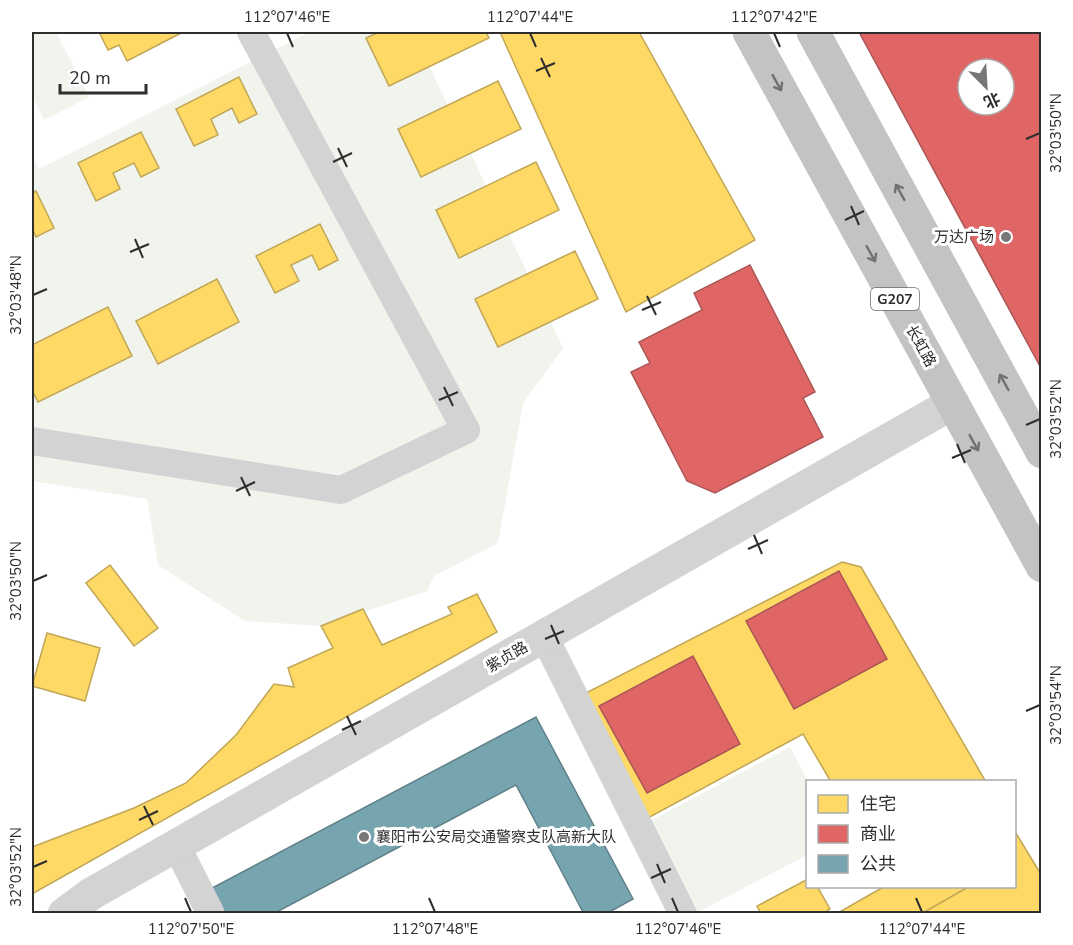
<svg xmlns="http://www.w3.org/2000/svg" width="1073" height="945" viewBox="0 0 1073 945" font-family="'Nunito Sans','Noto Sans SC',sans-serif">
	<rect width="100%" height="100%" fill="#fff"/>
	<!-- green -->
	<g fill="#f1f3ed">
		<polygon points="39,32 56,32 89,97 44,120 32,96 32,35"/>
		<polygon points="310,32 413,32 563,348 523,403 498,543 434,576 427,591 321,626 245,621 158,565 147,499 32,481 32,155 39,169"/>
		<polygon points="790,747 808,781 807,855 698,912 650,821"/>
	</g>
	<!-- homes -->
	<g fill="#ffd966" stroke="#c0a655" stroke-width="1.5">
		<polygon points="99,32 183,32 127,61 119,45 108,50"/>
		<polygon points="379,32 486,32 489,38 389,86 366,38"/>
		<polygon points="500,32 639,32 755,240 626,312"/>
		<polygon points="239,77 257,114 239,123 232,108 211,119 218,135 194,146 176,109"/>
		<polygon points="498,81 521,129 421,177 398,129"/>
		<polygon points="141,132 159,168 141,177 134,163 113,173 120,189 96,201 78,163"/>
		<polygon points="536,162 559,210 459,258 436,210"/>
		<polygon points="36,191 54,228 36,237 32,228 32,193"/>
		<polygon points="320,224 338,260 319,270 312,255 291,265 299,281 275,293 256,256"/>
		<polygon points="575,251 598,299 498,347 475,299"/>
		<polygon points="217,279 239,322 158,364 136,321"/>
		<polygon points="108,307 132,356 38,402 32,390 32,345"/>
		<polygon points="842,562 861,567 986,782 831,782 803,734 648,818 582,695"/>
		<polygon points="110,565 158,628 134,646 86,583"/>
		<polygon points="477,594 497,632 32,894 32,847 134,808 186,783 236,735 274,684 294,687 288,668 333,648 321,626 363,609 382,645 452,614 448,607"/>
		<polygon points="47,633 100,648 85,701 32,686"/>
		<polygon points="1014,830 1042,876 1042,914 909,914 893,886 1014,886"/>
		<polygon points="808,879 808,886 817,886 830,909 822,914 761,914 757,906"/>
		<polygon points="885,886 970,886 921,914 836,914"/>
	</g>
	<!-- shops -->
	<g fill="#e06666" stroke="#ab5555" stroke-width="1.5" fill-rule="evenodd">
		<path d="M859,32H1042V370ZM968,69H1004V105H968Z"/>
		<polygon points="750,265 815,392 803,398 823,437 715,493 687,481 631,372 650,363 639,342 702,310 694,293"/>
		<polygon points="839,571 887,659 794,709 746,621"/>
		<polygon points="693,656 740,744 647,793 599,706"/>
	</g>
	<!-- public -->
	<polygon fill="#76a5af" stroke="#608188" stroke-width="1.5" points="536,717 633,899 606,914 584,914 516,785 273,914 226,914 212,888"/>
	<g fill="none" stroke-linecap="round" stroke-linejoin="round">
		<!-- minor -->
		<g stroke="#d3d3d3" stroke-width="28">
			<polyline points="32,441 341,490 466,430 251,32"/>
			<polyline points="544,636 683,914"/>
			<polyline points="176,845 211,914"/>
		</g>
		<!-- tertiary -->
		<polyline stroke="#d3d3d3" stroke-width="33" points="64,914 91,894 953,403"/>
		<!-- trunk -->
		<g stroke="#c3c3c3" stroke-width="33">
			<polyline points="749,32 1042,566"/>
			<polyline points="813,32 1042,452"/>
		</g>
	</g>
	<!-- one-way arrows -->
	<defs><path id="oneway-shaft" d="M-6 0H5M1.5-3L5.5 0L1.5 3" fill="none" stroke-width="1.6" stroke-linecap="round" stroke-linejoin="round" transform="scale(1.5)"/></defs>
	<g stroke="#717171">
		<use href="#oneway-shaft" transform="translate(777 83) rotate(61)"/>
		<use href="#oneway-shaft" transform="translate(900 192) rotate(-119)"/>
		<use href="#oneway-shaft" transform="translate(871 254) rotate(61)"/>
		<use href="#oneway-shaft" transform="translate(1004 382) rotate(-119)"/>
		<use href="#oneway-shaft" transform="translate(974 443) rotate(61)"/>
	</g>
	<!-- ticks -->
	<path fill="none" stroke="#2e2e2e" stroke-width="2" d="M287,33L293,47M530,33L536,47M774,33L780,47M541,58L550,77M536,71L555,63M1026,139L1040,133M338,148L347,167M333,162L352,153M851,206L859,225M845,220L864,211M135,239L143,258M130,252L149,244M33,295L47,289M647,296L656,315M642,310L661,302M444,387L453,406M439,400L458,392M1026,425L1040,419M957,444L965,463M952,458L971,450M241,477L250,496M236,491L255,482M754,535L762,554M748,549L768,540M33,581L47,575M551,625L559,644M545,639L564,631M1026,711L1040,705M347,716L356,735M342,730L361,721M144,806L153,825M139,820L158,811M657,864L665,883M33,867L47,861M651,878L671,869M185,898L191,912M429,898L435,912M672,898L678,912M916,898L922,912"/>
	<!-- markers -->
	<g fill="#777" stroke="#fff" stroke-width="2">
		<circle cx="1006" cy="237" r="6"/>
		<circle cx="364" cy="837" r="6"/>
	</g>
	<g text-anchor="middle" dominant-baseline="central" stroke-width="6" stroke-linejoin="round" paint-order="stroke">
		<!-- shield labels -->
		<rect fill="#fff" stroke="#6d6d6d" stroke-width="1.5" x="871" y="288" width="48" height="22" rx="4.5"/>
		<g font-size="14" font-weight="bold" fill="#2e2e2e">
			<text x="895" y="299">G207</text>
		</g>
		<!-- poi labels -->
		<g font-size="15" fill="#2e2e2e" stroke="#fff" text-anchor="end">
			<text x="994" y="237">万达广场</text>
			<text x="376" y="837" text-anchor="start">襄阳市公安局交通警察支队高新大队</text>
		</g>
		<!-- street labels -->
		<g font-size="15" fill="#2e2e2e" stroke="#fff">
			<text transform="translate(921 346) rotate(61)">长虹路</text>
			<text transform="translate(507 657) rotate(-30)">紫贞路</text>
		</g>
	</g>
	<!-- border -->
	<rect width="1073" height="945" fill="none" stroke="#ffffff" stroke-width="66"/>
	<!-- legend -->
	<rect x="806" y="780" width="210" height="108" fill="#ffffff" stroke="#ababab" stroke-width="1.5"/>
	<rect x="818" y="795" width="30" height="18" fill="#ffd966" stroke="#ababab" stroke-width="1.5"/>
	<text x="860" y="810" font-size="18" fill="#2e2e2e">住宅</text>
	<rect x="818" y="825" width="30" height="18" fill="#e06666" stroke="#ababab" stroke-width="1.5"/>
	<text x="860" y="840" font-size="18" fill="#2e2e2e">商业</text>
	<rect x="818" y="855" width="30" height="18" fill="#76a5af" stroke="#ababab" stroke-width="1.5"/>
	<text x="860" y="870" font-size="18" fill="#2e2e2e">公共</text>
	<!-- north arrow -->
	<g transform="translate(986 87) rotate(156)"><circle r="28" fill="#ffffff" stroke="#ababab" stroke-width="1.5"/>
	<path d="M0-4.5L10 22L0 15L-10 22Z" fill="#777777"/>
	<text y="-9" font-size="16" font-weight="bold" text-anchor="middle" fill="#2e2e2e">北</text>
	</g>
	<!-- scale -->
	<path d="M60 84v9h86v-9" fill="none" stroke="#2e2e2e" stroke-width="3"/>
	<text x="69" y="84" font-size="18" fill="#2e2e2e" stroke="#ffffff" stroke-width="4.5" paint-order="stroke">20 m</text>
	<rect x="33" y="33" width="1007" height="879" fill="none" stroke="#2e2e2e" stroke-width="2"/>
	<g font-size="15" text-anchor="middle" fill="#2e2e2e">
		<text x="287" y="22">112°07'46"E</text>
		<text x="530" y="22">112°07'44"E</text>
		<text x="774" y="22">112°07'42"E</text>
		<text transform="translate(1056 133) rotate(-90)" y="5">32°03'50"N</text>
		<text transform="translate(16 295) rotate(-90)" y="5">32°03'48"N</text>
		<text transform="translate(1056 419) rotate(-90)" y="5">32°03'52"N</text>
		<text transform="translate(16 581) rotate(-90)" y="5">32°03'50"N</text>
		<text transform="translate(1056 705) rotate(-90)" y="5">32°03'54"N</text>
		<text transform="translate(16 867) rotate(-90)" y="5">32°03'52"N</text>
		<text x="191" y="934">112°07'50"E</text>
		<text x="435" y="934">112°07'48"E</text>
		<text x="678" y="934">112°07'46"E</text>
		<text x="922" y="934">112°07'44"E</text>
	</g>
</svg>
